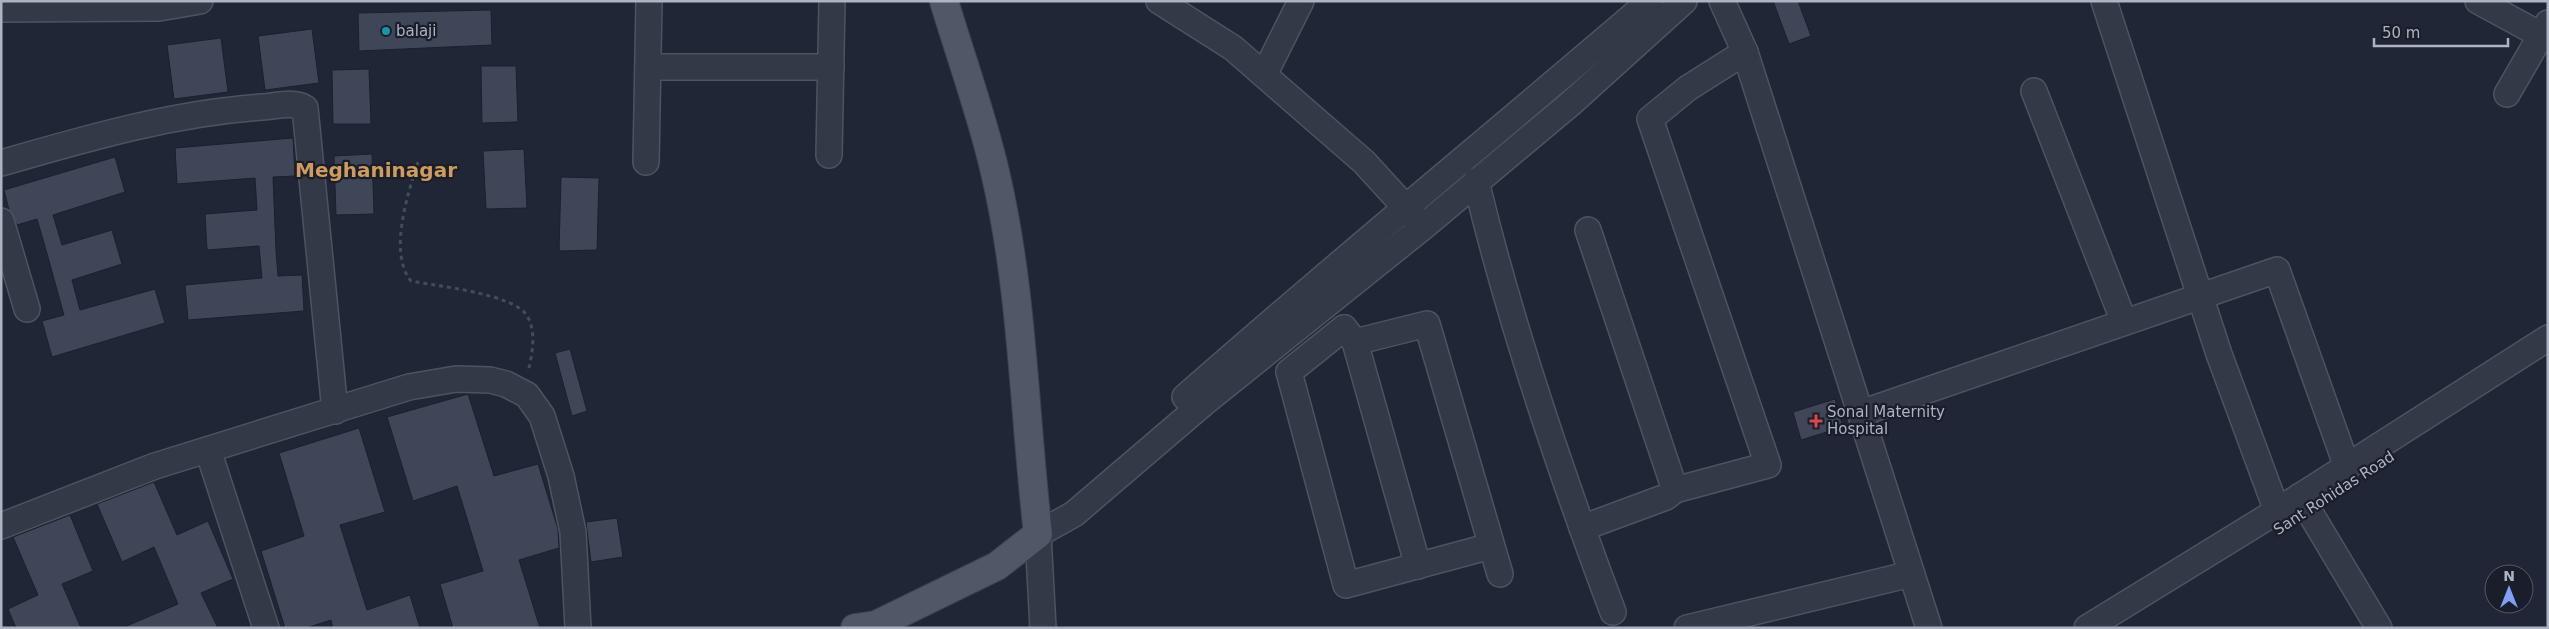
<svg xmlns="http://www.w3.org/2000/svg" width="2549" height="629" viewBox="0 0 2549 629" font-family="'DejaVu Sans',sans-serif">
	<rect width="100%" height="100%" fill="#202635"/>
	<!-- building -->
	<g fill="#3e4658" stroke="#1b202c">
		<polygon points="1773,1 1798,1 1811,36 1789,44"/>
		<polygon points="491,10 492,45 359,51 358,13"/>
		<polygon points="312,29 319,83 265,90 258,36"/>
		<polygon points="221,38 228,92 174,99 167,45"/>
		<polygon points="481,66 516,66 518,122 482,123"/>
		<polygon points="369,69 371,124 333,124 332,70"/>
		<polygon points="293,138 295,176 273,177 276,251 278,276 302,275 304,311 188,320 185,285 262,278 259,246 207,250 205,214 257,210 255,178 177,184 175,148"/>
		<polygon points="524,149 527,208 486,209 483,151"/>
		<polygon points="372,154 374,214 336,215 334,156"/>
		<polygon points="115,157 125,192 53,215 62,245 112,230 122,264 72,280 80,310 155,289 165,323 52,357 42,321 64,315 44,243 37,219 17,225 9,210 4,190"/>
		<polygon points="561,177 599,178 597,250 559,251"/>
		<polygon points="570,349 587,411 572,416 555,353"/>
		<polygon points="468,394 494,476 538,464 558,529 559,548 519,560 540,628 453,628 440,584 483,571 457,486 413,501 387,417"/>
		<polygon points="1835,399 1843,427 1801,440 1793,412"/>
		<polygon points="359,428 385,512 340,525 367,610 410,595 420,628 333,628 331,620 306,628 285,628 261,551 304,536 279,453"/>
		<polygon points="154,482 177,535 208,521 233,579 201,593 218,628 122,628 178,604 154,547 122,562 97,504"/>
		<polygon points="70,515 93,571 62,584 81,628 16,628 8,609 38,595 13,537"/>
		<polygon points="617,518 623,557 591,562 586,522"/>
	</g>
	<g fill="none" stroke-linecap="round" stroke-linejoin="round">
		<!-- minor casing -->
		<g stroke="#4e5361" stroke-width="28">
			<g id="minor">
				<polyline points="1159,1 1233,48 1364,162 1417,220"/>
				<polyline points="1722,1 1745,52 1929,628"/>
				<polyline points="2104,1 2219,354 2277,511"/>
				<polyline points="2478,1 2548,39"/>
				<polyline points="1,9 159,8 200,1"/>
				<polyline points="648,67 831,67"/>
				<polyline points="1264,75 1301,1"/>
				<polyline points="2034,91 2124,322"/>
				<polyline points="2507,94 2548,23"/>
				<polyline points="829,155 832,1"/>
				<polyline points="646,162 649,1"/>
				<path d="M1,163C88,138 173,113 263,107C276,106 294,101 305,108L335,411"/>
				<path d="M1476,181C1511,327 1560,471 1613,612"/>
				<polyline points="1,221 27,309"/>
				<polyline points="1588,230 1675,490"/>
				<polyline points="1344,328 1289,372 1346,585 1491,546"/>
				<polyline points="1344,328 1355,342 1418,566"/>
				<polyline points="1355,342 1427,324 1500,574"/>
				<path d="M1185,397C1337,263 1495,134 1650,1"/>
				<polyline points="1861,413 2277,270 2347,467"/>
				<polyline points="208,450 266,628"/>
				<polyline points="2300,496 2379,628"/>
				<polyline points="1,526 155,466 409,387 456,379 490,380 506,384 527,395 542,416 561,476 573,532 578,628"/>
				<polyline points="1582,528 1666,497 1675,490 1768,465 1650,119 1688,88 1745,52"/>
				<polyline points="1043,628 1038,534 1074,514 1205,402 1423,227 1570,104 1684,1"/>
				<polyline points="1687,628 1911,574"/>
				<polyline points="2087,628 2277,511 2548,338"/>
			</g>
		</g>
		<!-- major casing -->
		<g stroke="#3d424f" stroke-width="30">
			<path id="major" d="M855,628L876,625L997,566L1038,534C1024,414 1023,290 995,172C982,115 961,58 944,1"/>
		</g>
		<!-- path -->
		<path stroke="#3f4f54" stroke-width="3" stroke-dasharray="4 4" stroke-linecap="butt" d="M418,162C408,193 388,253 411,281C436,286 515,294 527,316C537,332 532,355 528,372"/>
		<!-- minor -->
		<use href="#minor" stroke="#333946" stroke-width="25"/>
		<!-- major -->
		<use href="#major" stroke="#515766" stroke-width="28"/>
	</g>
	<!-- markers -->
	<circle fill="#0f9aa8" stroke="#191e2a" stroke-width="2" cx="386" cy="31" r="5"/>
	<path fill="#e0444e" stroke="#191e2a" stroke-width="2" d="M1813.5 413.5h5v5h5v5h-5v5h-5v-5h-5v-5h5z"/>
	<g text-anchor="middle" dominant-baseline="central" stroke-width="4.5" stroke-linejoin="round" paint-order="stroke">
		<!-- poi labels -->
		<g font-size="15" fill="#adb3c3" stroke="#191e2a" text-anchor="start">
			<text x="396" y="31">balaji</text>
			<text x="1827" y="412">Sonal Maternity<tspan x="1827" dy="17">Hospital</tspan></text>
		</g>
		<!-- street labels -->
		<g font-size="15" fill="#adb3c3" stroke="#191e2a">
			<text transform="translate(2334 493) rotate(-33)">Sant Rohidas Road</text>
		</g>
		<!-- district labels -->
		<g font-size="20" font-weight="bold" fill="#cf9c5c" stroke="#191e2a">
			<text x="376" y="170">Meghaninagar</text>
		</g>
	</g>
	<!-- border -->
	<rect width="2549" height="629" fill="none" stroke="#adb3c3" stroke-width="5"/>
	<!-- north arrow -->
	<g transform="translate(2509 589)"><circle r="24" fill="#191e2a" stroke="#545a67"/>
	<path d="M0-4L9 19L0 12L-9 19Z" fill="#819ff4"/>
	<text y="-8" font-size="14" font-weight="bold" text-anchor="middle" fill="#adb3c3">N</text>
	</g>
	<!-- scale -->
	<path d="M2374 38v8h134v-8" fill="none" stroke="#adb3c3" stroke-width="2.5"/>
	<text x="2382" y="38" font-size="15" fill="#adb3c3" stroke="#191e2a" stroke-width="4" paint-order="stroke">50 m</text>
</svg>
